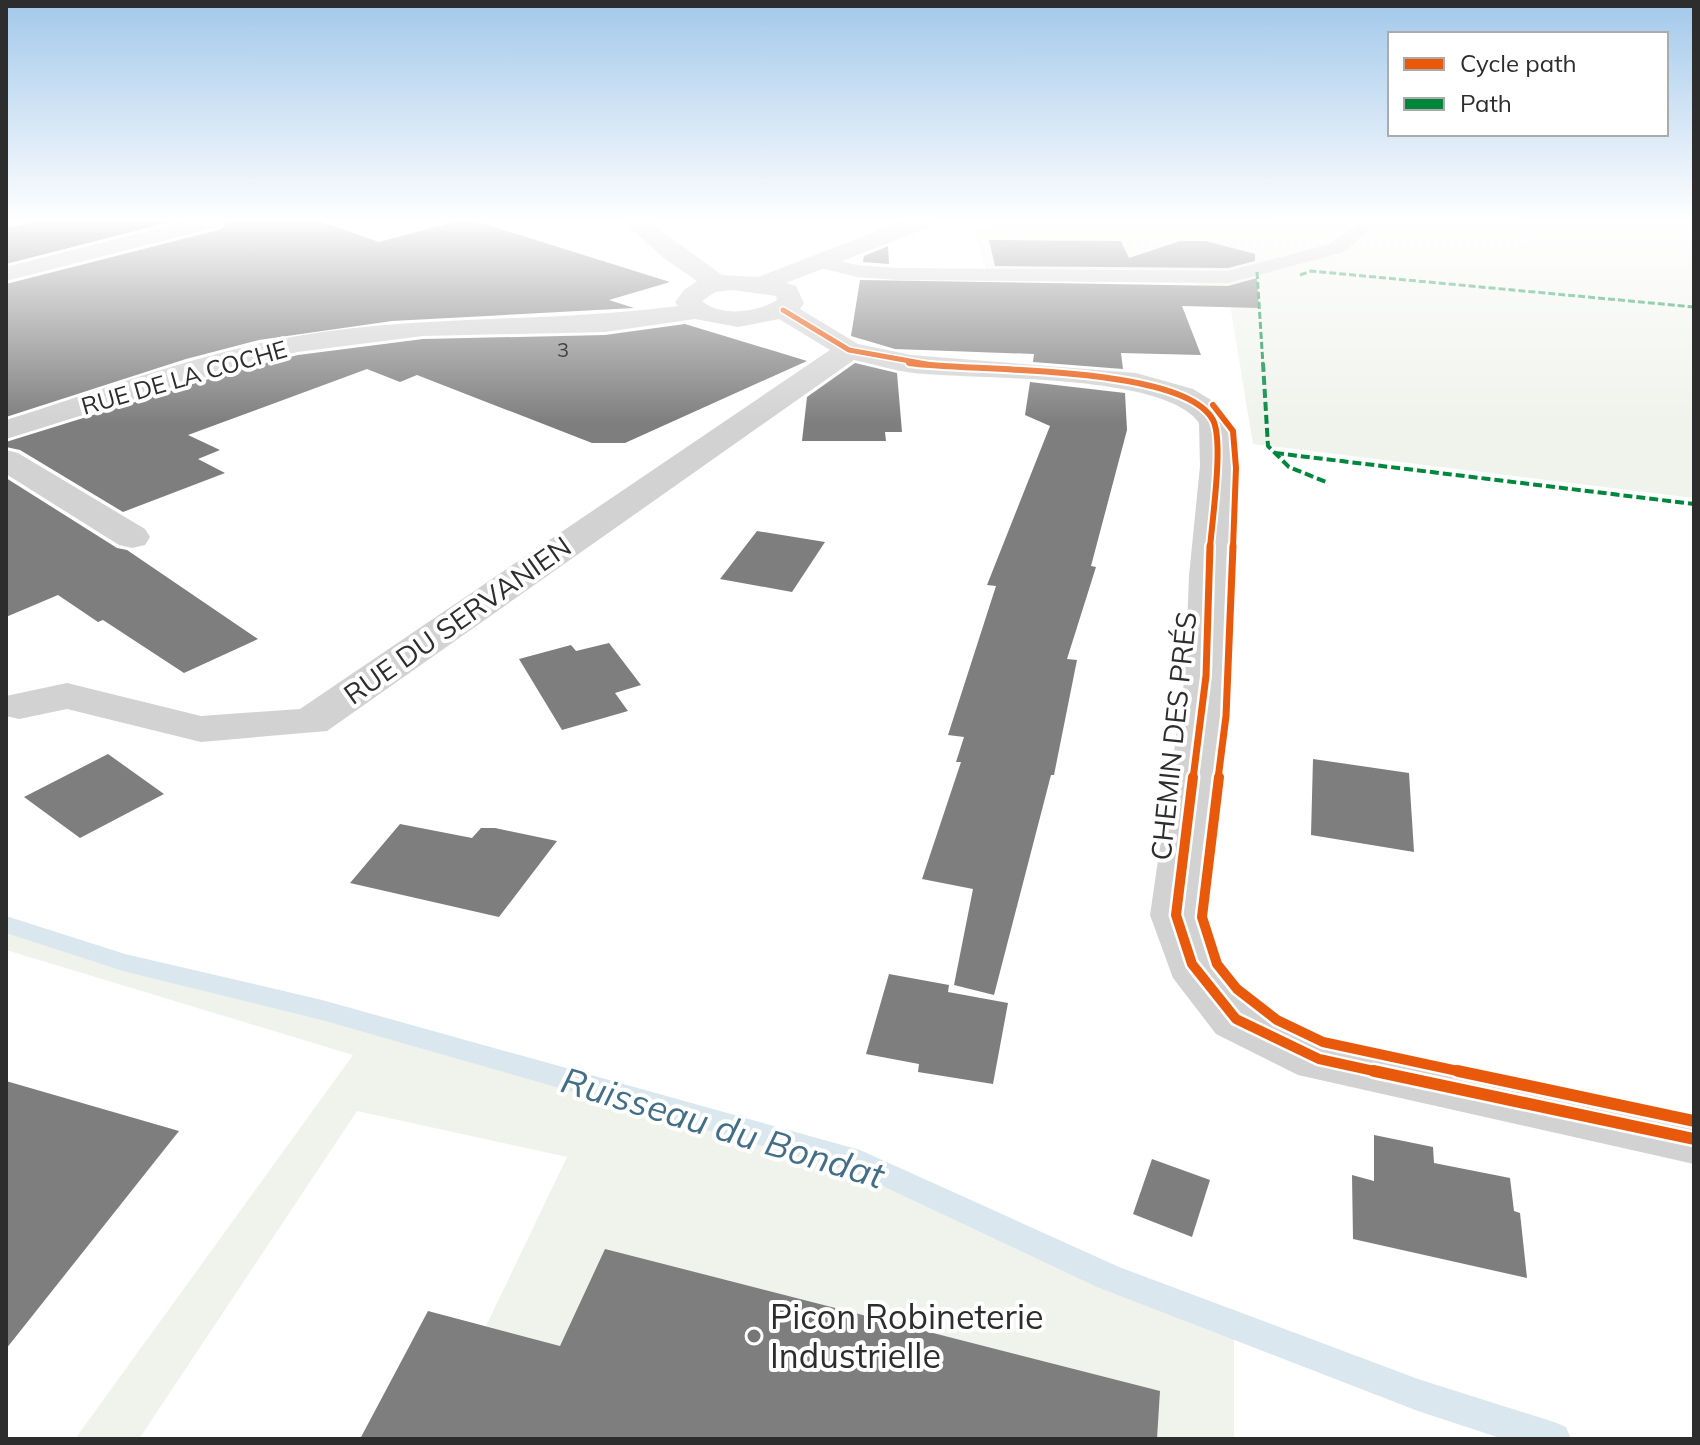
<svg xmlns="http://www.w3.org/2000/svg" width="1700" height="1445" viewBox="0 0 1700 1445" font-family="Mulish,sans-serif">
	<rect width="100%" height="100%" fill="#fff"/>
	<!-- green -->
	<g fill="#f0f3ec">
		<polygon points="998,221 1694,221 1694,498 1253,444 1228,293 1193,283 989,279 975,232"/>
		<polygon points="6,921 860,1162 1234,1325 1234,1439 1157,1439 1160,1391 560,1346 486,1326 567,1157 357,1111 139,1439 75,1439 353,1055 6,950"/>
	</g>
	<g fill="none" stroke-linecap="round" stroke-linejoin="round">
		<!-- stream -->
		<polygon fill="#dae7ee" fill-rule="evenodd" points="6,916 125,954 322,1000 860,1150 1119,1267 1418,1379 1554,1422 1566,1427 1571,1439 1503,1439 1418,1411 1097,1287 853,1172 322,1020 123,971 6,933"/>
	</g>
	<!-- building -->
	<g fill="#7e7e7e">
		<polygon points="38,221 174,221 6,264 6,228"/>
		<polygon points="227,221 320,221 379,242 457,221 475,221 670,282 609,300 634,308 392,321 259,340 186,359 6,417 6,284 222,229"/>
		<polygon points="989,240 1121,241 1129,258 1180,241 1206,241 1255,254 1255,261 1228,268 995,266"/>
		<polygon points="888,246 889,264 863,262 864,256"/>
		<polygon points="1257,278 1259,308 1182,306 1201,355 1121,353 1123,369 1033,362 1034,354 895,349 851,336 860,280 1228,286"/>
		<polygon points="685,324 807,361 625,443 592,443 417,375 400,382 367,369 188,435 220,450 198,459 225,473 123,512 20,450 6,447 6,442 241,369 298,355 423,339 605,335"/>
		<polygon points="855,363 897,373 902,432 885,432 886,441 802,441 807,397"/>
		<polygon points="1030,382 1125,393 1127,430 1091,566 1096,567 1067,659 1077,660 1054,775 1051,775 994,995 954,985 973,889 922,879 961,762 956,762 964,737 948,735 996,586 987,585 1050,426 1025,415"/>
		<polygon points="6,478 117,548 127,550 258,639 184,673 103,620 98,622 58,595 6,617"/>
		<polygon points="757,531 825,542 792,592 720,579"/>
		<polygon points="609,643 641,685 615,693 628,711 562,730 519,659 571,645 576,651"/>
		<polygon points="108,754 164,794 80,838 24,797"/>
		<polygon points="1313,759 1409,773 1414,852 1311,835"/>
		<polygon points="400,824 472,838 481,828 495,828 557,841 499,917 350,883"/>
		<polygon points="889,974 949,985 948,992 1008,1003 993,1084 918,1072 919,1064 866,1054"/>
		<polygon points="6,1081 179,1131 6,1349"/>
		<polygon points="1374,1135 1433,1147 1434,1163 1510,1178 1514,1211 1520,1213 1527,1278 1353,1239 1352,1175 1374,1181"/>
		<polygon points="1152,1159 1210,1180 1192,1237 1133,1214"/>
		<polygon points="605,1249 1160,1391 1157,1439 360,1439 428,1311 560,1346"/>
	</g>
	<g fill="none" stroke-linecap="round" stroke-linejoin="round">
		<!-- lane -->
		<polygon fill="#d2d2d2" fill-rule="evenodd" points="1362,222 1371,228 1344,252 1228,283 897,280 857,277 809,265 806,261 816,255 857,265 897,268 1228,271 1330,244"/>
		<!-- street -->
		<g fill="#d2d2d2" fill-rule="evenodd">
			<polygon points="186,221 224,221 221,226 6,281 6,267"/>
			<path d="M623,221H648L722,275L758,277L903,221H935L932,226L786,283L796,286L804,303L800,309L858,344L911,355L1136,373L1193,389L1216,403L1231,423L1234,466L1227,576V676L1202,915L1217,956L1256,1004L1330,1039L1694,1114V1164L1298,1075L1216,1034L1173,978L1150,915L1185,676L1189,576L1200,466L1199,423C1165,373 976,380 914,373C894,371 874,364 854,360L327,731L201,742L67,709L19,719L6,716V696L67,683L201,716L300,709L830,350L779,319L738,327L695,319L605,332L423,336L297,352L240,366L6,439V420C102,390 198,353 297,336C423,314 551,323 678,306L675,302L684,290L697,281L661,256ZM732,290L776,296L777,300C756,313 721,317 702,301L715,292Z"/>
			<polygon points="6,450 18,453 145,529 150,537 145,545 132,548 119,545 6,474"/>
		</g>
		<!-- quiet-far1 -->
		<g stroke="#00873e" stroke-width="3" stroke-dasharray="7 3" stroke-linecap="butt">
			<polyline points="1257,272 1263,365"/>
			<polyline points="1300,275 1311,271 1694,307"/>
		</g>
		<!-- quiet -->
		<g stroke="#00873e" stroke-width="4" stroke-dasharray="9 4" stroke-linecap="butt">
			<polyline points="1263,363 1268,446 1289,467 1326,482"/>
			<polyline points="1275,453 1694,504"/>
		</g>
		<!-- cycleway-far4 casing -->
		<g stroke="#fff" stroke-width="8">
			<polyline id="cycleway-far4" points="783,310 849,350 932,365"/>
		</g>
		<!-- cycleway-far3 casing -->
		<g stroke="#fff" stroke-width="10">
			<g id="cycleway-far3">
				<path d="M909,363C970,372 1183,364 1213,420C1224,441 1212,521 1210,548"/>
				<polyline points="1213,405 1233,431 1236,468 1233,548"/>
			</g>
		</g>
		<!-- cycleway-far2 casing -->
		<g stroke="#fff" stroke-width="12">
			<g id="cycleway-far2">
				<polyline points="1193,779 1206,676 1210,546"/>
				<polyline points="1218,779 1226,716 1233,546"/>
			</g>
		</g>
		<!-- cycleway-far1 casing -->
		<g stroke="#fff" stroke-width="15">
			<g id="cycleway-far1">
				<polyline points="1193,777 1176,915 1192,964 1236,1019 1319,1059 1383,1073"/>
				<polyline points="1219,777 1202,917 1217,964 1237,989 1277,1020 1323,1042 1467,1073"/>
			</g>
		</g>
		<!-- cycleway casing -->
		<g stroke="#fff" stroke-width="17">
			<g id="cycleway">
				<polyline points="1374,1071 1694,1139"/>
				<polyline points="1458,1071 1694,1121"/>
			</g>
		</g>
		<!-- cycleway-far4 -->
		<use href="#cycleway-far4" stroke="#e8590c" stroke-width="5"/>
		<!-- cycleway-far3 -->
		<use href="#cycleway-far3" stroke="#e8590c" stroke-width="6"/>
		<!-- cycleway-far2 -->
		<use href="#cycleway-far2" stroke="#e8590c" stroke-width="7"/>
		<!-- cycleway-far1 -->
		<use href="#cycleway-far1" stroke="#e8590c" stroke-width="10"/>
		<!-- cycleway -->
		<use href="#cycleway" stroke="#e8590c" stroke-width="12"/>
	</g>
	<!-- sky -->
	<linearGradient id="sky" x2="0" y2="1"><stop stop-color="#a2c8ea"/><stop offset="0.52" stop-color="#fff"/><stop offset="1" stop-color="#fff" stop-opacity="0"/></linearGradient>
	<rect width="1700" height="423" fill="url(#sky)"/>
	<!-- markers -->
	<circle fill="#767676" stroke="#fff" stroke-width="3" cx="754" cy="1336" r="8"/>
	<g text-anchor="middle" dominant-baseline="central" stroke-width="8" stroke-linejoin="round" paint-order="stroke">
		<!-- far-number labels -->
		<g font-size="20" fill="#414141">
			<text x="563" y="349">3</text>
		</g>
		<!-- far-street labels -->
		<g font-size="24" fill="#2d2d2d" stroke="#fff">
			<text transform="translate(184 377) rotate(-16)">RUE DE LA COCHE</text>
		</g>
		<!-- street labels -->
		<g font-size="28" fill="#2d2d2d" stroke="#fff">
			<text transform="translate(457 620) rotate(-35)">RUE DU SERVANIEN</text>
			<text transform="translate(1173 736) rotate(-84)">CHEMIN DES PRÉS</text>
		</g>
		<!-- near-poi labels -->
		<g font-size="34" fill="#2d2d2d" stroke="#fff" text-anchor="start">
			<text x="770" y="1316">Picon Robineterie<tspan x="770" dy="39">Industrielle</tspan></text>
		</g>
		<!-- near-water labels -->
		<g font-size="36" font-style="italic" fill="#436e87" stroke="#fff">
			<text transform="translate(723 1127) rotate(17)">Ruisseau du Bondat</text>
		</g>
	</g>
	<!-- border -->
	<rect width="1700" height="1445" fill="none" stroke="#2d2d2d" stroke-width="16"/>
	<!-- legend -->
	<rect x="1388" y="32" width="280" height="104" fill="#ffffff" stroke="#ababab" stroke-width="2"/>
	<rect x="1404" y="58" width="40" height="12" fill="#e8590c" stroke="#ababab" stroke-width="2"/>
	<text x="1460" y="72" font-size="24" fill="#2d2d2d">Cycle path</text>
	<rect x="1404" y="98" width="40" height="12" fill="#00873e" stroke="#ababab" stroke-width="2"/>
	<text x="1460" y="112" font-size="24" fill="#2d2d2d">Path</text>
</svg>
